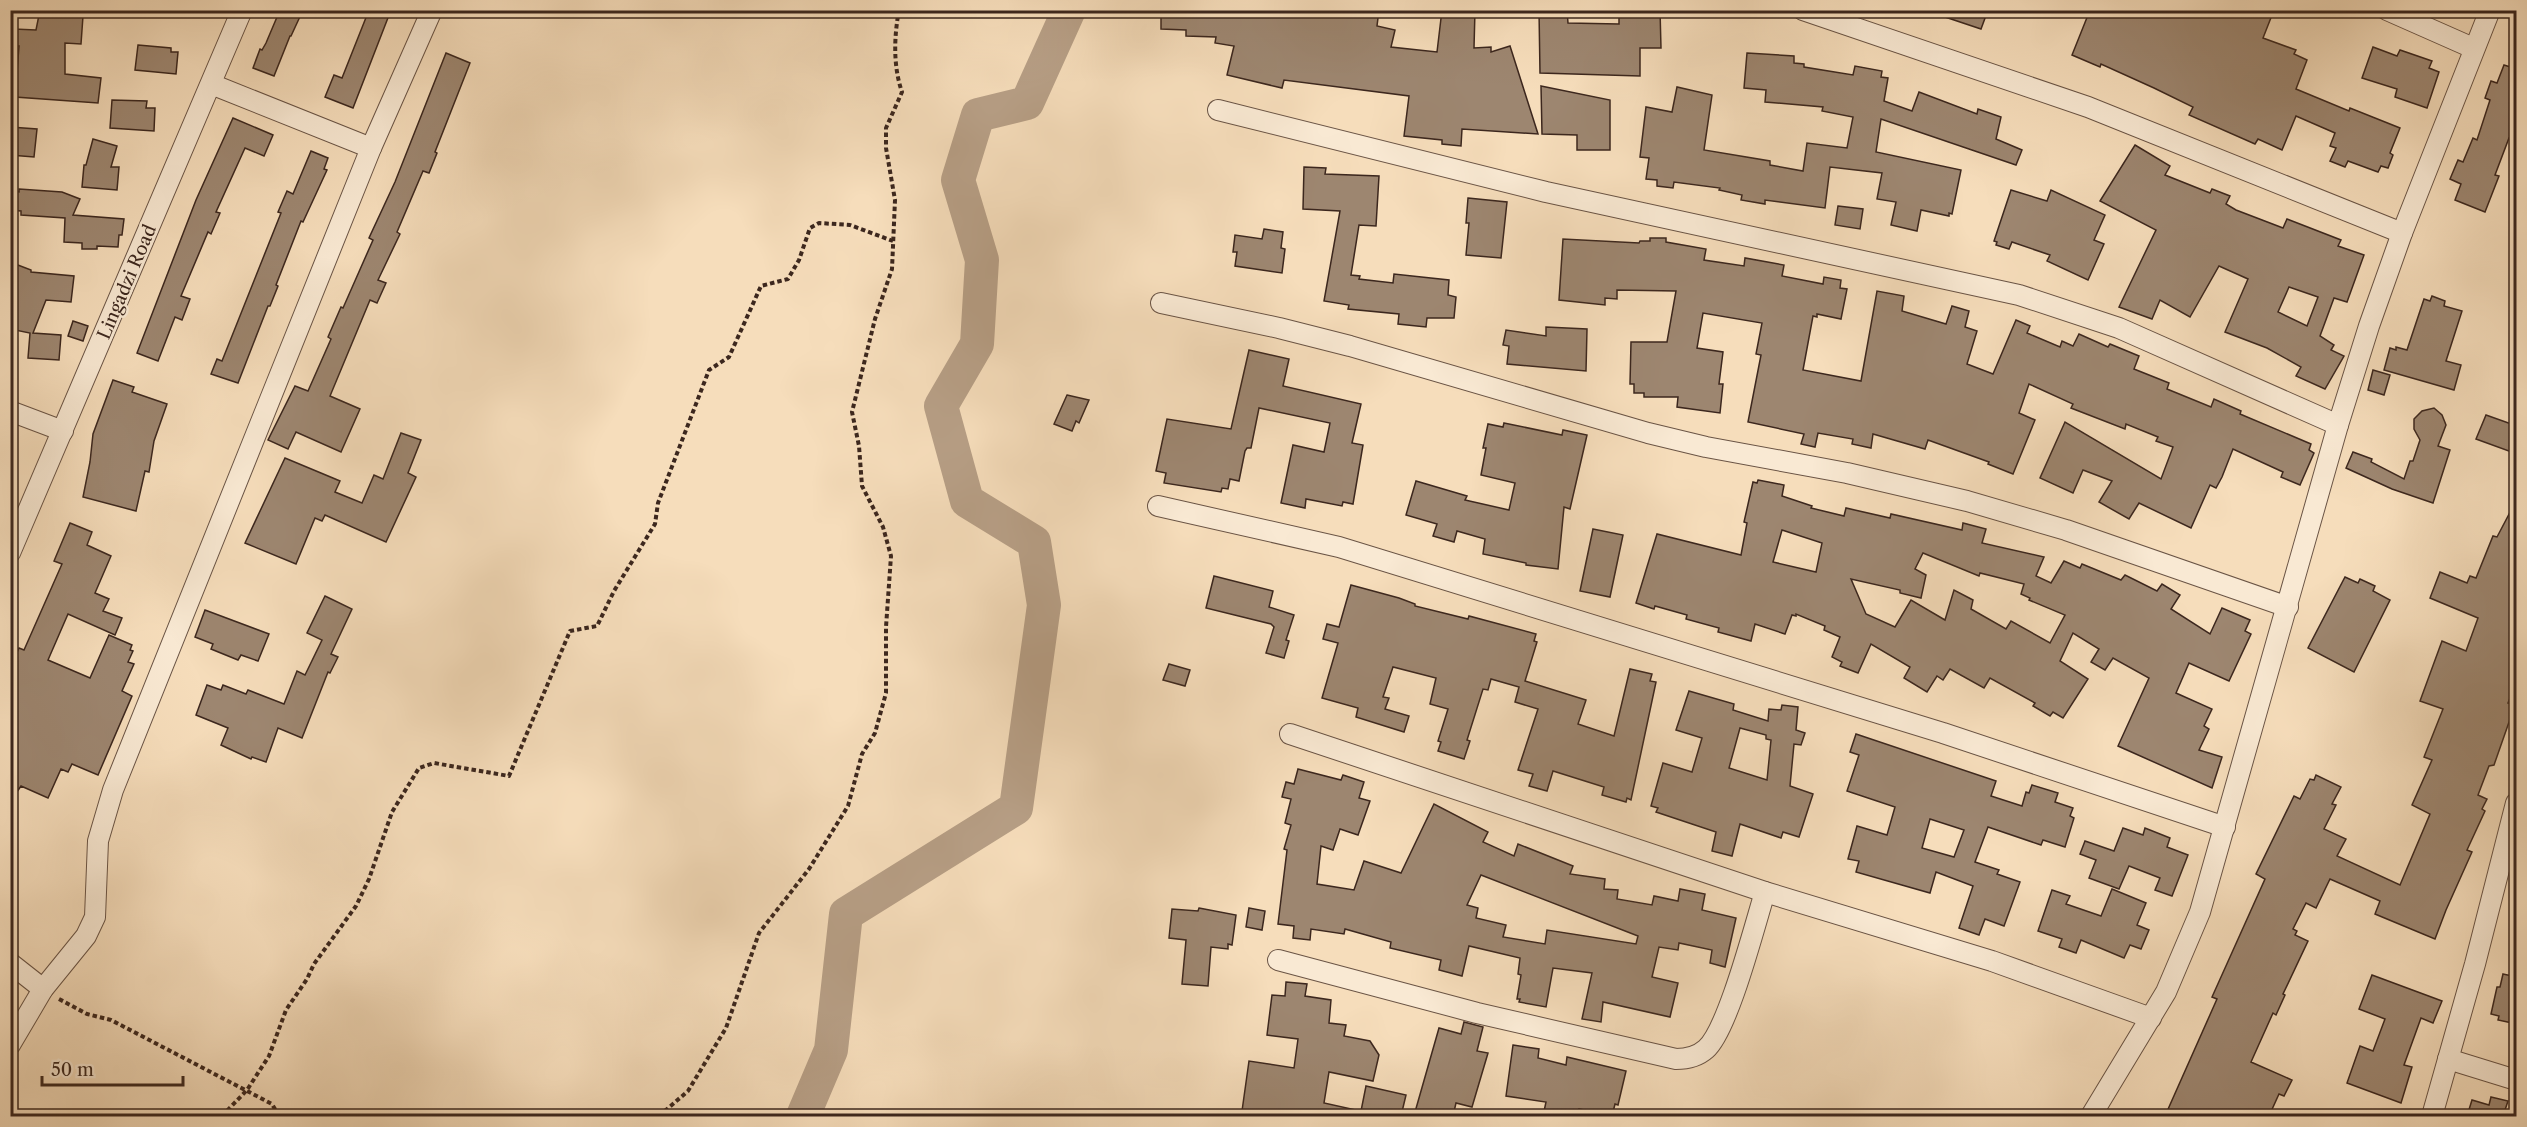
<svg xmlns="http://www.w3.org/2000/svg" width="2527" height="1127" viewBox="0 0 2527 1127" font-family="'Libre Caslon Text',serif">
	<rect width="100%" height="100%" fill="#f6ddbb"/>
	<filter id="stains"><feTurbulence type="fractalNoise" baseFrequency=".00333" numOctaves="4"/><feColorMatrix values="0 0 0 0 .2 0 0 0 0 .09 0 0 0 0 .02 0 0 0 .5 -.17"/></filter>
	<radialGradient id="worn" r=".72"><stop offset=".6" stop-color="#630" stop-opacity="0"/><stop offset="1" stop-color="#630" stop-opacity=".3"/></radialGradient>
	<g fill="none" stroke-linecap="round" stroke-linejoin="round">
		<!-- river -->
		<polyline stroke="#b79f86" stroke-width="34" points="803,1116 831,1050 846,914 1016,808 1044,605 1034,542 967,501 941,406 977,344 982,260 958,180 978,115 1027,103 1069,10"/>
	</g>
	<!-- building -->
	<g fill="#9d8670" stroke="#3c271e" stroke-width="1.5" fill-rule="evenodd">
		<polygon points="40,10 75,10 74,16 83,16 81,44 65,43 65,74 101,78 98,103 15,97 19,46 13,46 14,29 36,30"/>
		<polygon points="280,10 303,10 291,36 290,36 274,76 253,68 260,49 262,50 266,43"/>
		<polygon points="369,10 391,10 353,108 325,97 334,75 342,78"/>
		<polygon points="1211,10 1250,16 1250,13 1260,14 1260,10 1379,10 1377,26 1395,30 1391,47 1437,52 1442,10 1475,10 1474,48 1491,47 1491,52 1510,46 1538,134 1462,129 1461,146 1442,144 1442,140 1404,136 1409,96 1284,80 1282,88 1227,75 1234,46 1215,43 1216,37 1186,36 1186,30 1161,29 1161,11"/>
		<polygon points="1539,10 1567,10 1568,23 1619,24 1619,10 1660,10 1661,48 1640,48 1640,76 1540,73"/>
		<polygon points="1934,10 1988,10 1981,29 1933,13"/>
		<polygon points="2090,10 2274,10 2263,38 2296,50 2294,54 2307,60 2296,89 2349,111 2350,108 2400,128 2390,153 2393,155 2388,168 2381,166 2378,172 2348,161 2345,167 2330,161 2336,148 2330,146 2335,133 2296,116 2282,150 2258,139 2255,144 2189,115 2193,107 2154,88 2101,64 2100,67 2072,55"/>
		<polygon points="138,45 171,48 171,52 178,52 176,74 135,70"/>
		<polygon points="2373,47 2397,56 2400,50 2432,61 2429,68 2439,72 2427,108 2395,97 2397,89 2362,78"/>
		<polygon points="446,53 470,63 435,152 437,153 429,173 423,171 397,232 400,234 378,280 386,283 377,303 370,300 330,396 360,409 341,452 296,432 288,449 268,440 295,386 308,391 331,339 328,337 341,307 343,308 373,240 369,238 395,182"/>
		<polygon points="1747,53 1794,56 1794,63 1804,64 1804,67 1853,75 1855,66 1882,71 1881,77 1888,78 1884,101 1912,111 1919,92 1977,114 1978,109 2001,117 1996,139 2022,150 2016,165 1881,119 1876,152 1961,170 1952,214 1949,213 1949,216 1921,210 1917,231 1891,225 1896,202 1877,199 1882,173 1830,167 1825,208 1765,200 1765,204 1741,200 1742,195 1719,190 1720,188 1674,182 1673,188 1657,186 1657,180 1646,179 1649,158 1640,157 1646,107 1672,112 1677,87 1712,95 1704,150 1770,161 1770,165 1803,171 1807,143 1847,148 1853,117 1822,111 1823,107 1765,102 1766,90 1744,88"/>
		<polygon points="2504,65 2517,69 2517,140 2509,138 2495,175 2499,176 2485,212 2455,200 2461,184 2450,179 2458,160 2463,162 2473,138 2477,140 2490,100 2485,98 2491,81 2497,83"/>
		<polygon points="1541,86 1610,100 1610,150 1577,150 1577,135 1542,134"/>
		<polygon points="112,100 147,101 146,108 155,108 154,131 110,128"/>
		<polygon points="233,118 273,135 264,156 245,148 216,212 220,213 211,234 208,232 181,296 190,299 182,320 175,317 158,361 137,353 196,200"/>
		<polygon points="10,127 37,129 34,157 10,155"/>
		<polygon points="93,139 117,146 111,167 119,167 117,190 82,187 84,165 86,165"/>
		<path d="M2135,145L2170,166L2165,175L2210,193L2212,189L2230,196L2226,204L2236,210L2283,228L2287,219L2341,240L2338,246L2364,255L2347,302L2334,298L2320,336L2334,345L2331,350L2344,356L2325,389L2296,376L2301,367L2267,348L2225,332L2248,279L2219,266L2190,317L2160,300L2152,319L2119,307L2156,230L2100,201ZM2289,287L2318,297L2307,326L2278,312Z"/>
		<polygon points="311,151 328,158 324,169 327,170 303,222 301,221 276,285 278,286 270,306 268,306 238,383 211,374 217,359 222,361 281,213 278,212 287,191 293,194"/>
		<polygon points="1304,167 1326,168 1325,174 1379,176 1376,226 1359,225 1351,275 1360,276 1359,279 1393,283 1394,274 1449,280 1448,295 1456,297 1454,318 1427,318 1426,327 1398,324 1399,314 1348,309 1349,305 1324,301 1340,211 1303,209"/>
		<polygon points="19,189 62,192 80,199 73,215 124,219 122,235 119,235 118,247 97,246 97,249 82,249 82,243 64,242 65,218 21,215 21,211 10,210 12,191 19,192"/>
		<polygon points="2011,190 2047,201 2051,190 2105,215 2094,240 2104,244 2088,280 2047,261 2050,255 2012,242 2009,249 1996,245 1997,242 1994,241"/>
		<polygon points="1468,198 1507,202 1501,258 1466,255 1469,223 1466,223"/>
		<polygon points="1838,206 1863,209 1860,229 1835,225"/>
		<polygon points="1264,229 1283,232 1281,248 1285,249 1282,273 1235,266 1237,252 1233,252 1235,235 1262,239"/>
		<polygon points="1650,238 1666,238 1666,242 1706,249 1704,260 1744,266 1745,258 1784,265 1782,276 1823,284 1824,277 1841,280 1840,288 1847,289 1841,319 1817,314 1817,317 1813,316 1803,370 1861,381 1877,291 1904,296 1902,311 1946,324 1952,306 1969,311 1965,327 1977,331 1967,364 1993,374 2016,320 2030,326 2027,333 2060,347 2062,341 2073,346 2079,334 2108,347 2110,344 2139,356 2134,369 2169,383 2167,389 2211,407 2214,399 2241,411 2240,414 2311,444 2309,450 2314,453 2300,485 2281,477 2283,472 2233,449 2222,477 2216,488 2210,485 2191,528 2139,503 2129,519 2099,502 2112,481 2083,470 2073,493 2040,478 2065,422 2161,479 2173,447 2156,441 2158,437 2126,424 2125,429 2071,408 2073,404 2029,384 2019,413 2035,420 2013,474 1988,464 1989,462 1928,440 1925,449 1873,434 1871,448 1852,444 1853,439 1818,433 1815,447 1801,444 1804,434 1748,422 1761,355 1756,354 1762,323 1703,313 1697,348 1723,352 1719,384 1723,384 1720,413 1677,407 1678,397 1644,397 1644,393 1634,393 1634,384 1630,384 1631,342 1667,342 1676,291 1617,290 1617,299 1605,298 1605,305 1559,300 1563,239 1639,243 1640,241 1650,241"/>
		<polygon points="10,262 31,270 31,272 74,276 71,302 46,300 33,333 61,335 59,360 28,358 30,333 10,329"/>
		<polygon points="2432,296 2445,301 2444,306 2462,311 2446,361 2461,365 2454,390 2384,370 2390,348 2396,350 2396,347 2407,350 2424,299 2430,301"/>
		<polygon points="73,321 88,326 83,341 68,336"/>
		<polygon points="1546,327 1587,329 1586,371 1507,364 1509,346 1503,345 1506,330 1546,336"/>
		<polygon points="1249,350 1289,359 1283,386 1361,404 1352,443 1363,445 1353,504 1343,502 1342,506 1306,499 1305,508 1281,503 1293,445 1324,452 1330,423 1259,408 1251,448 1247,448 1245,451 1239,481 1230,479 1228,489 1222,488 1221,492 1164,483 1166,473 1156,471 1167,419 1231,429"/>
		<polygon points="2373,370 2390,375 2384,395 2368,390"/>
		<polygon points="113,380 134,387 132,392 167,404 154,441 149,472 145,471 136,511 83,497 90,462 93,434"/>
		<polygon points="1067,395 1089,400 1079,423 1076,421 1072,431 1054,424"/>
		<polygon points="2434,408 2442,415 2446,425 2438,446 2450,450 2433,503 2392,489 2346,468 2353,452 2372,459 2371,462 2404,479 2410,461 2413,461 2420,440 2414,429 2414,419 2422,411"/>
		<polygon points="2486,415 2517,426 2517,454 2476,439"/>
		<polygon points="1504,423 1562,435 1563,430 1587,435 1570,509 1564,507 1558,569 1526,565 1526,563 1483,554 1485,539 1457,531 1454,542 1433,536 1437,524 1406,515 1416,481 1467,496 1465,500 1509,510 1515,483 1481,475 1486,448 1483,448 1488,424 1503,427"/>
		<polygon points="401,433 421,440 408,473 416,477 386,542 325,515 322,521 315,518 296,564 245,543 285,458 340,481 335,492 362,503 374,475 383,479"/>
		<path d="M1758,480L1784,485L1782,496L1812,506L1811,508L1844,516L1846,508L1890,518L1891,514L1962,530L1963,523L1986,529L1982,543L2044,557L2036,576L2051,583L2064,561L2080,568L2082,564L2121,580L2125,575L2157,591L2162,584L2180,595L2171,609L2210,634L2222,608L2250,620L2245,631L2251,634L2229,681L2189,663L2176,693L2212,709L2204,726L2209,729L2199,750L2222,757L2212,788L2118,746L2149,678L2113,658L2105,670L2091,662L2099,649L2073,633L2060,661L2088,679L2063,718L2053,712L2050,716L2033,706L2035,703L1990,678L1984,688L1950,669L1943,680L1937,676L1927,692L1904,678L1910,667L1871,644L1858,673L1840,666L1842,662L1832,657L1840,637L1824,630L1825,626L1796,614V616L1792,615L1785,634L1755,624L1751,641L1718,632L1719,628L1686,619L1687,615L1655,606L1654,609L1636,603L1657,534L1741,555L1747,523L1744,522L1753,482L1757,483ZM1782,530L1822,543L1816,572L1773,562ZM1923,553L1979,576L1980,573L2024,584L2021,594L2030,598L2029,600L2065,615L2050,643L2011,621L2006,629L1971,609L1973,600L1954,590L1945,620L1911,600L1895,627L1866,614L1851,579L1900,590V593L1921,598L1926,575L1915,569Z"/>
		<polygon points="2517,499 2517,628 2511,642 2517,645 2517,681 2508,703 2515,705 2494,765 2489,766 2478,795 2487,799 2482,809 2485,811 2467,850 2472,852 2446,910 2435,939 2375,914 2380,901 2330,879 2316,908 2306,903 2293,929 2297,931 2295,935 2308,941 2283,994 2285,995 2276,1015 2273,1013 2251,1062 2292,1080 2284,1096 2279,1094 2269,1116 2165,1116 2217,999 2212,997 2265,879 2256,874 2294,796 2300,799 2310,779 2314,780 2316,775 2341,787 2332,804 2336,805 2324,829 2346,839 2337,856 2400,885 2430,814 2412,805 2432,760 2424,757 2443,709 2420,701 2442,641 2466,651 2478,618 2430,598 2440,572 2467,583 2470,576 2476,578 2493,536 2497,537"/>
		<polygon points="70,523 92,532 87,545 111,556 95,593 109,599 103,611 122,618 115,635 68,614 48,660 90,678 109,635 132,645 130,650 133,651 128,662 134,664 122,691 132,696 98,775 72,764 68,772 61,769 48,798 21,786 10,802 10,668 19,648 24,650 62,564 54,561"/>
		<polygon points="1593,529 1623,535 1610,597 1580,591"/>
		<polygon points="1214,576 1273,591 1269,607 1294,615 1286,640 1289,641 1284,658 1266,653 1274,627 1271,624 1206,608"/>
		<polygon points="2345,577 2358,583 2360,579 2375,586 2373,591 2390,600 2354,672 2308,648"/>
		<polygon points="1351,585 1399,598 1415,604 1415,606 1468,619 1469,616 1536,634 1534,641 1537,642 1525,681 1586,700 1578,724 1614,736 1630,669 1652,674 1650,681 1656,682 1631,800 1627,798 1626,802 1602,795 1604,787 1553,771 1547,791 1529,786 1533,774 1518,770 1538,709 1515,702 1519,687 1491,679 1488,690 1483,689 1467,740 1470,741 1464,759 1438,751 1441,742 1438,741 1448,709 1430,704 1436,678 1393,667 1383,697 1389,698 1385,709 1409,716 1404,732 1356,717 1358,708 1322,698 1338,643 1323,639 1327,624 1339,627"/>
		<polygon points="325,596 352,609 331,654 338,657 330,673 328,672 302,738 278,728 266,762 252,757 251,759 221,745 228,728 196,715 207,685 221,690 223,685 246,694 248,690 284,704 297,671 305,675 322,640 307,633"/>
		<polygon points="205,610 269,634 258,661 241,655 238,660 211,649 213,644 195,637"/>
		<polygon points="1169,664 1190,670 1185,686 1163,680"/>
		<path d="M1689,691L1734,704L1733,710L1768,721L1769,709L1781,710L1782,705L1798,707L1796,730L1805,733L1801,745L1794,744L1790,786L1813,794L1799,837L1783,832L1781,838L1740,824L1732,856L1712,851L1716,832L1656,812L1658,808L1651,806L1663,763L1692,772L1702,738L1676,730ZM1740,728L1766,735V739L1771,740L1767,780L1729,768Z"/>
		<path d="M1856,734L1996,781L1991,796L2022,806L2026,792L2029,793L2032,785L2058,793L2055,802L2073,808L2070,816L2074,818L2065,847L2043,840L2041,845L1988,827L1975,862L1999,870L1997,874L2020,882L2004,926L1985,919L1979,935L1959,928L1973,886L1936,872L1930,893L1856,872L1859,861L1848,859L1857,826L1887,835L1895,807L1847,791L1859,755L1850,752ZM1930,819L1964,830L1954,857L1922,848Z"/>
		<path d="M1298,769L1341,780L1343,775L1364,782L1359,798L1370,801L1358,835L1340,829L1333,850L1321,846L1317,884L1354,890L1364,861L1401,873L1434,804L1488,832L1483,842L1514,856L1518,844L1573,866L1570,874L1605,879L1604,889L1618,890L1617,899L1652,905L1654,896L1678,901L1680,889L1705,894L1702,910L1736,918L1725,967L1710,963L1712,950L1679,943L1678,950L1659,947L1652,977L1678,983L1670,1017L1603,1002L1601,1022L1582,1019L1592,973L1553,968L1546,1007L1519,1002L1520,999H1517L1521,975L1518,974L1520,958L1469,946L1462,976L1439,970L1441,960L1390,948L1391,942L1345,929L1344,934L1311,929L1310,940L1293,938L1294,926L1278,924L1287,850L1284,849L1291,825L1285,823L1291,799L1282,797L1286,782L1294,784ZM1481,875L1638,936L1636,944L1547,930L1545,944L1503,937L1506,925L1476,918L1478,908L1467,905Z"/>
		<polygon points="2123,828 2143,835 2145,828 2170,838 2167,847 2188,855 2172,896 2155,890 2160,878 2129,866 2119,889 2089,878 2096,860 2080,854 2085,841 2114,851"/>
		<polygon points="2112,889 2146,903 2137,925 2149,930 2141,949 2130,945 2124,958 2081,940 2076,953 2059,947 2062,939 2038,931 2052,890 2070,896 2066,904 2101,916"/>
		<polygon points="1199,908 1236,915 1232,945 1228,944 1228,949 1211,947 1208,986 1182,984 1186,940 1169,938 1172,909 1198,911"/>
		<polygon points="1249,908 1265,911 1262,930 1246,927"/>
		<polygon points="2503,974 2517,977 2517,1024 2498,1020 2499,1016 2491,1014 2497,987 2500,987"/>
		<polygon points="2372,975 2442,1001 2433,1023 2421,1018 2404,1065 2412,1067 2401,1103 2347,1083 2360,1046 2373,1051 2385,1019 2359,1009"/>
		<polygon points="1286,982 1307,984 1305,996 1331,1000 1329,1023 1346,1025 1344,1036 1370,1041 1379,1055 1373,1081 1329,1072 1324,1103 1356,1110 1355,1116 1255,1116 1256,1112 1242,1111 1249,1061 1294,1068 1298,1039 1267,1035 1272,995 1285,996"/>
		<polygon points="1464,1022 1483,1027 1477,1051 1488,1053 1472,1107 1456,1103 1453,1116 1433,1116 1415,1112 1439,1028 1461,1034"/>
		<polygon points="1513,1045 1539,1049 1538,1058 1566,1065 1567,1057 1626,1071 1618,1105 1615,1104 1612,1116 1579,1109 1578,1116 1543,1116 1546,1102 1506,1096"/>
		<polygon points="1366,1086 1406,1095 1401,1116 1360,1116"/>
		<polygon points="2491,1097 2508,1101 2505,1110 2514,1112 2513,1116 2467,1116 2472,1100 2489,1105"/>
	</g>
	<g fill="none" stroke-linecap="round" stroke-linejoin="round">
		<!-- minor casing -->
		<g stroke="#6a5445" stroke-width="22">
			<g id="minor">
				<polyline points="1803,10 2088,107 2402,233"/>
				<polyline points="2387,10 2473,48"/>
				<polyline points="211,84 371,148"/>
				<polyline points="1218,110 1546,192 2019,295 2119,328 2338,425"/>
				<polyline points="1161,303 1279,328 1350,346 1648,433 1706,447 1847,473 1967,501 2066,530 2288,607"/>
				<polyline points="10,411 63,431"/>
				<polyline points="1158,506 1339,547 1943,733 2225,827"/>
				<polyline points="10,553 242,10"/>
				<polyline points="1290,734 1765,892 1992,961 2151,1018"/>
				<path d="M1278,960L1477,1013L1676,1059C1687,1059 1697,1057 1706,1049C1728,1030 1755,924 1765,892"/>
				<polyline points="10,963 43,989"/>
				<polyline points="10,1045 43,989 86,936 95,917 98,841 113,790 371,148 432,10"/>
				<polyline points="2448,1059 2516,1080"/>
				<polyline points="2091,1116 2166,992 2200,912 2338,425 2369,326 2402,233 2490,10"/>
				<polyline points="2432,1116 2475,964 2516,803"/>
			</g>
		</g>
		<!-- path -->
		<g stroke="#3c271e" stroke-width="4" stroke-dasharray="4.5 3" stroke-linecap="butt">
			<polyline points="59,999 87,1014 111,1020 272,1104 279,1116"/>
			<polyline points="222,1116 247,1090 269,1056 286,1010 307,979 314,964 356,906 369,879 392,812 419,768 434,763 509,776 570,631 597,626 614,591 655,524 658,503 709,370 729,357 761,286 788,279 799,260 810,228 819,223 850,225 893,241"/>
			<path d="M659,1116L688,1091L726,1028L759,933L809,869L848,806L862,754L875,733L886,693V627L891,556L883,527L862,486L859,446L852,412L875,319L892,269L895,200L886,148V128L902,92C893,66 894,37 899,10"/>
		</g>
		<!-- minor -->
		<use href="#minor" stroke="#f9e9d3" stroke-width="20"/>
	</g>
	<g text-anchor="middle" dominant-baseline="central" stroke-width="5" stroke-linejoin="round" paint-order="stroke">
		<!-- street labels -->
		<g font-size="18" fill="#3c271e" stroke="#f9e9d3">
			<text transform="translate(127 282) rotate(-67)">Lingadzi Road</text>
		</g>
	</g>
	<!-- margin -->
	<rect width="2527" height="1127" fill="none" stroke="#f6ddbb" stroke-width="36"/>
	<rect x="12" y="12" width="2503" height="1103" fill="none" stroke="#3c271e" stroke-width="3"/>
	<rect x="18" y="18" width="2491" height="1091" fill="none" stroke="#3c271e" stroke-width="1.5"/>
	<!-- scale -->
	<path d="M42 1076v9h141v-9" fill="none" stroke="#3c271e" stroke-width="3"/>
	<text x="51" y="1076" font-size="18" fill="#3c271e" stroke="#f9e9d3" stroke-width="4.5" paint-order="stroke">50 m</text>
	<rect width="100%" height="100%" filter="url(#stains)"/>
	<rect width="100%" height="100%" fill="url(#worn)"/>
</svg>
